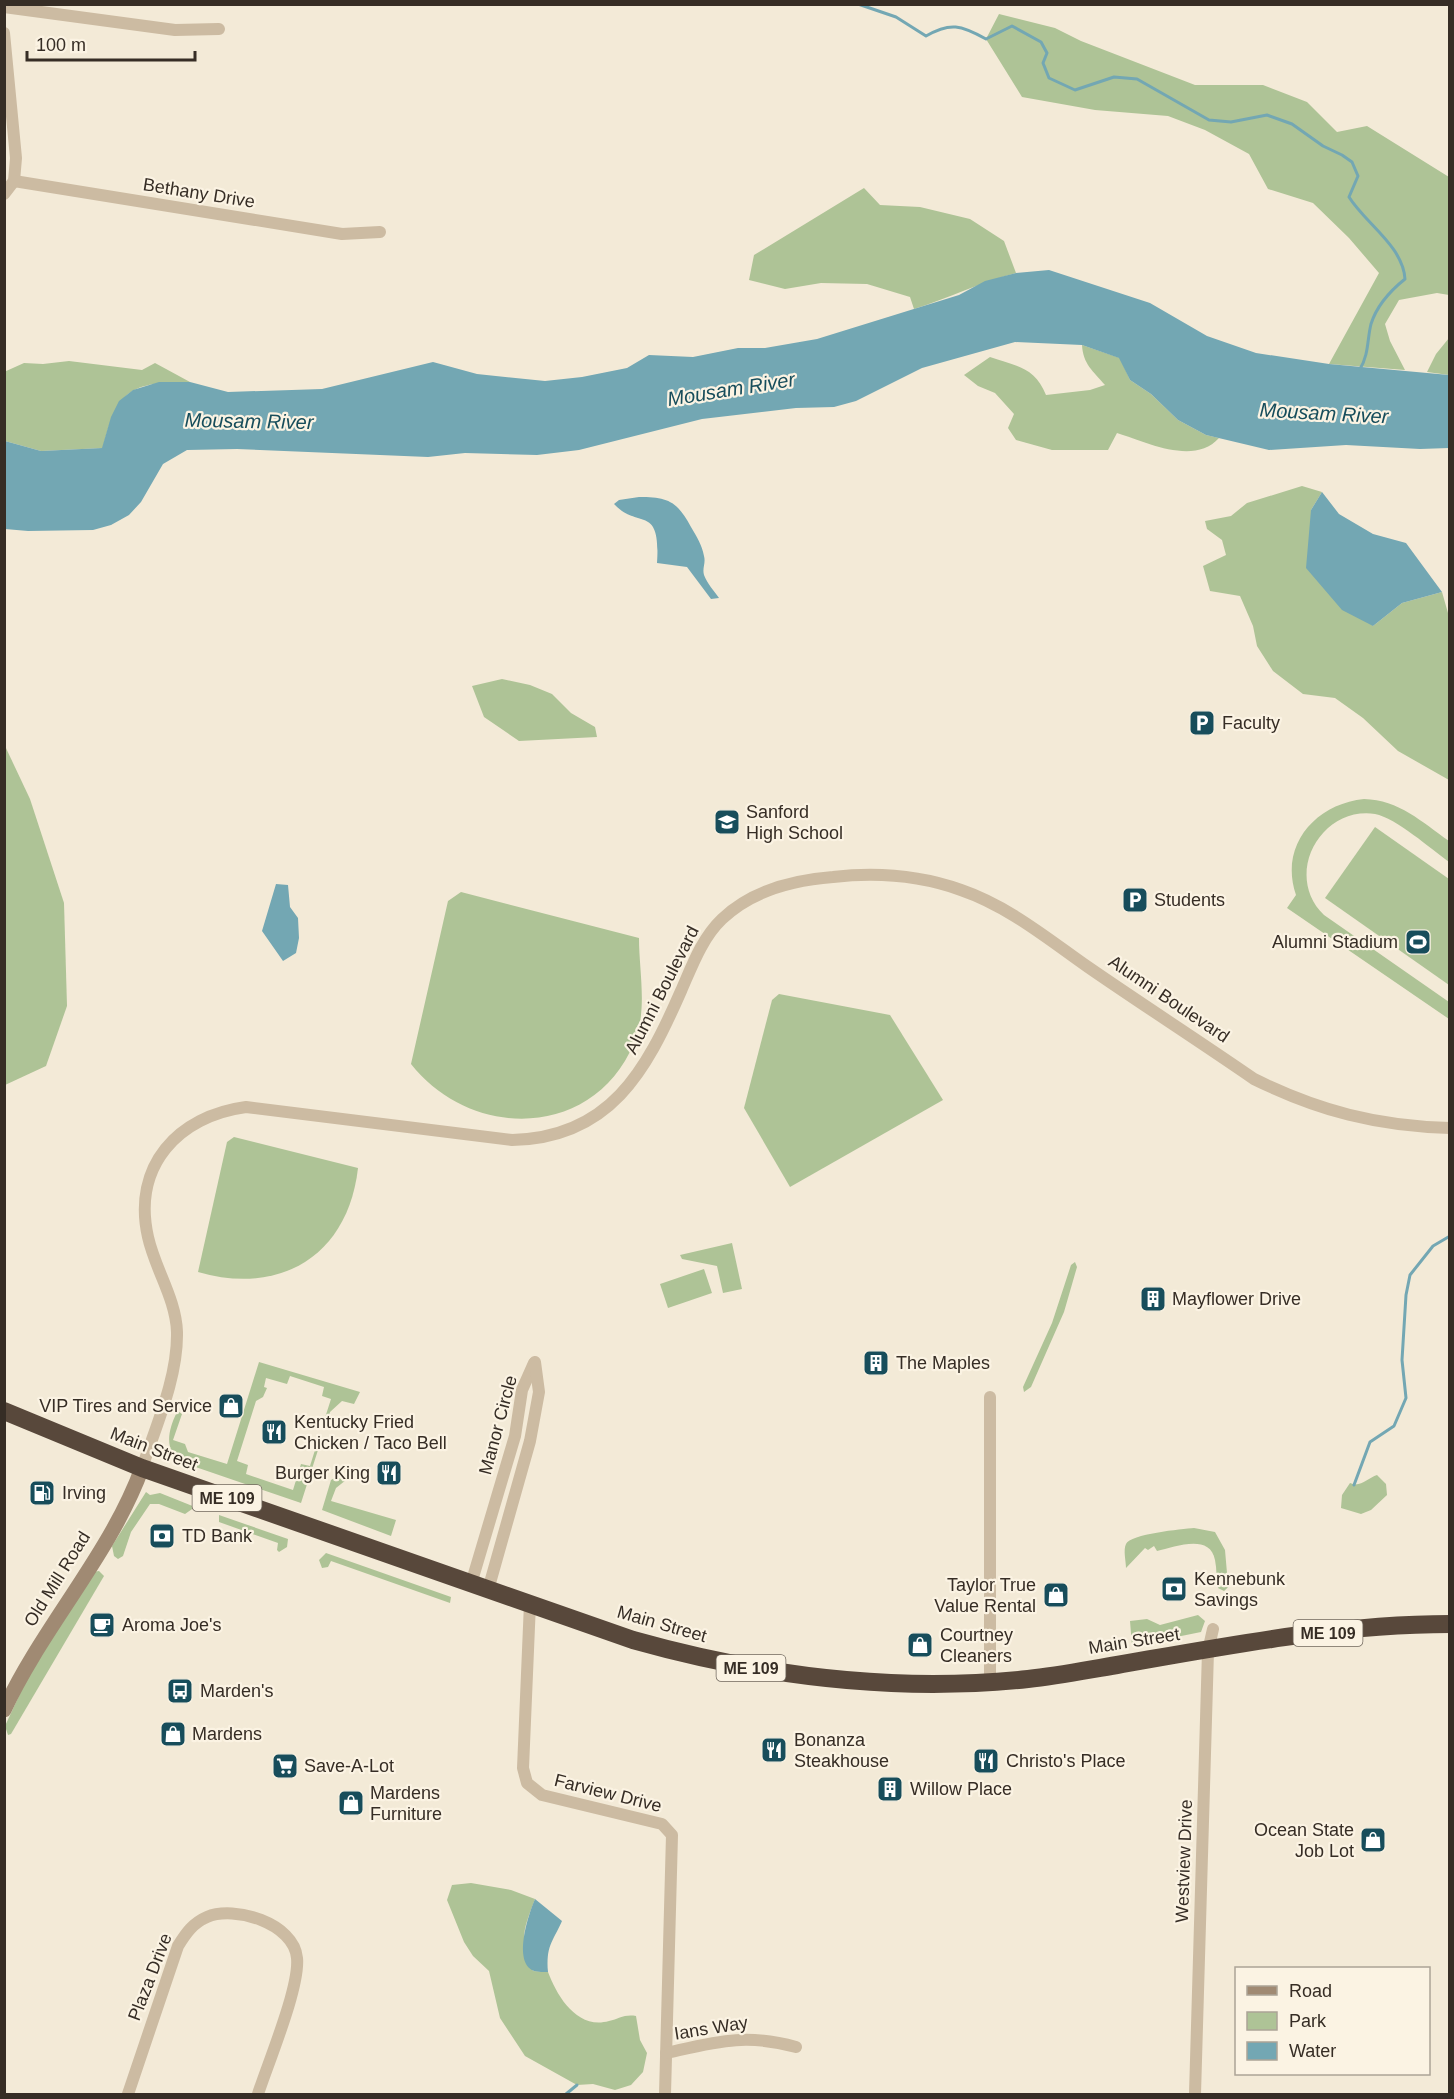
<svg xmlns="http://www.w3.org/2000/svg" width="1454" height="2099" viewBox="0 0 1454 2099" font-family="Arial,sans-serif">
	<rect width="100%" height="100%" fill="#f3ead7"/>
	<!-- green -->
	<g fill="#aec396">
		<polygon points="999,14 1055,28 1081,41 1195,85 1263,85 1307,102 1337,132 1367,126 1449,177 1449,295 1437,293 1399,300 1385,324 1390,341 1405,370 1329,364 1379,273 1349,238 1313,203 1268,189 1249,154 1205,130 1168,116 1095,110 1022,97 986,39"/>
		<path d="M864,188L880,205L920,207L970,219L1004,241L1016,273C981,282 949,298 914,309L910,297L867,284L821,283L785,289L749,280L754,255Z"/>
		<polygon points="1449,338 1449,375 1427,372 1436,354"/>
		<path d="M1082,345L1120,358L1130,380L1151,394L1178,420L1206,435L1219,438C1194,466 1146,442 1117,433L1108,450H1052L1016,440L1008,428L1014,414L995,393L978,386L964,375L990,357C1016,366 1035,367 1046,395L1090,390L1105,385C1093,371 1083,364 1082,345Z"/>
		<path d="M69,361L142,370L155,363L190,382C130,382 117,390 103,448L41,451L5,441L4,372L24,363L43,364Z"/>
		<polygon points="1302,486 1322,492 1311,510 1373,626 1402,603 1442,592 1450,620 1449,780 1398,751 1363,718 1335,698 1303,694 1273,671 1257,646 1253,626 1240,596 1210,591 1203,566 1226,555 1222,540 1207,529 1205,521 1231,516 1247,503"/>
		<polygon points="502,679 530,685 552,694 571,713 595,727 597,737 519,741 484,717 472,686"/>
		<polygon points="5,746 30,799 64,903 67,1006 46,1066 5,1085"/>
		<path d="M1364,799C1399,800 1422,822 1449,841V862C1431,849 1396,818 1375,814C1320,806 1283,876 1324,915L1449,1002V1019L1287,908L1296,895C1279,846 1315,804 1364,799Z"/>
		<polygon points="1375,827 1449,879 1449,985 1325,898"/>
		<path d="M461,892L639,938C639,972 648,1011 634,1043C594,1139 472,1141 411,1064L448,901Z"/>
		<polygon points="779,994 890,1015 943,1100 790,1187 744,1108 772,1000"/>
		<path d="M234,1137L358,1168C348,1256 280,1296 198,1272L227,1142Z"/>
		<polygon points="732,1243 742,1289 723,1293 717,1266 682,1259 680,1255"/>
		<polygon points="1075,1262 1077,1267 1064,1312 1031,1387 1024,1392 1023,1387 1052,1323 1071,1265"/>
		<polygon points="704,1269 712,1293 668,1308 660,1284"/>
		<path d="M259,1362L360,1392L354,1404L342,1401L330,1412L326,1426L322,1428L312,1423L323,1424L331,1399L322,1396L324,1387L290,1376L287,1384L266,1378L264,1387L267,1388L263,1397L256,1401L237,1461L248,1465L246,1474L293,1490L301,1464L310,1466L315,1450L306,1446H315L318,1450L301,1503L181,1462C164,1450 168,1431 176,1414L179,1412L182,1414L173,1440L185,1444L188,1452L227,1464Z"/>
		<path d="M1377,1475L1386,1484L1387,1495L1371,1510L1361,1514L1341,1508L1342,1495L1350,1483C1360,1488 1368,1478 1377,1475Z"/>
		<polygon points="336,1477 346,1480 336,1488 331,1501 396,1520 391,1536 322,1510 331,1480"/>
		<polygon points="146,1492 150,1495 160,1493 195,1507 185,1514 159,1504 150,1504 131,1532 123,1556 118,1559 114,1556 112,1546"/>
		<polygon points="219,1515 288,1539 287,1547 279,1552 277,1550 278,1543 219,1522"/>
		<path d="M1194,1528L1215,1532L1225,1550L1227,1573L1236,1580L1224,1591L1218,1588C1216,1579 1217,1569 1215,1560C1210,1533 1175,1547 1157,1551L1154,1546L1148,1550L1145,1548L1126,1568C1126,1561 1123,1550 1126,1544C1130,1534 1182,1529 1194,1528Z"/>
		<polygon points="326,1553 451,1597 450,1603 331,1561 328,1567 322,1568 319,1560"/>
		<polygon points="99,1571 104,1576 11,1734 8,1735 5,1726 30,1672 93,1572"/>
		<polygon points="1198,1615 1205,1621 1201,1632 1132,1646 1130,1621 1147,1619 1160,1625"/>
		<path d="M471,1883L511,1890L535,1899C523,1931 519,1938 533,1971L548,1972C557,1996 577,2030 609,2021C619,2019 624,2014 636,2016L640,2040L647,2053L643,2072L631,2085L615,2090L593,2084L577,2085L525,2056L500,2018L489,1971L473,1956L464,1942L447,1900L452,1885Z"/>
	</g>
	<!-- water -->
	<g fill="#73a7b3">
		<polygon points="1049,270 1150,303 1207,336 1256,353 1329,364 1449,375 1449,448 1420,449 1346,445 1269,450 1206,435 1178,420 1151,394 1130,380 1119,358 1082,345 1015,342 922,368 856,401 834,407 796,408 702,419 579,450 537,455 465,453 428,457 237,449 187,450 163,464 141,502 129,515 111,525 93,530 28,531 5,529 5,441 41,451 102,448 111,417 119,401 133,390 159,382 190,382 228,392 322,389 433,362 477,374 545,381 582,377 627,368 649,355 693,357 738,348 765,348 817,339 959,295 985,281 1016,273"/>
		<polygon points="1322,492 1339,514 1373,534 1406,543 1442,592 1402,603 1373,626 1342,610 1306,568 1311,510"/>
		<path d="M639,497C668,497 677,501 691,527C697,537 702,545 704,556C706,563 702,568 704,575C707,583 714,591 719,598L711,599L687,567L657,563C661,503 638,530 614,504L619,500Z"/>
		<polygon points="276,884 288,885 290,907 298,918 299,938 296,953 283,961 262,931"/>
		<path d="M535,1899L562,1921C552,1943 546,1946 548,1972C544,1972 538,1972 534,1971C512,1962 529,1913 535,1899Z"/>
	</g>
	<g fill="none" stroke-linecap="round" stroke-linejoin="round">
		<!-- stream -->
		<g stroke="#73a7b3" stroke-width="3">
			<path d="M858,4L896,17L926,36C950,22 961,25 986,39L1012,26L1041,42L1047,53L1043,63L1049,78L1075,90L1114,77L1137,79L1209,120L1231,122L1267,115L1292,124L1323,146L1342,155L1352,162L1358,176L1349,197C1365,223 1403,246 1405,279C1390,291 1377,305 1371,324C1367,340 1369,354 1360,369"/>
			<polyline points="1354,1485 1370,1442 1394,1426 1406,1398 1402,1360 1406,1295 1410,1275 1433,1246 1450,1236"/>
			<polyline points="566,2094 577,2085"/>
		</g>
		<!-- street -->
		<g stroke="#ccbba2" stroke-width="12">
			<polyline points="4,7 175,30 219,29"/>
			<polyline points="4,33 16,158 14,181 4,194"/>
			<polyline points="14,181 342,234 380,232"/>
			<polyline points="990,1397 990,1682"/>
			<path d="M142,1468C156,1426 178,1377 177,1332C176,1299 155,1269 148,1237C132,1166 178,1116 246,1107L512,1140C610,1138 646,1071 681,991C692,966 702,938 722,919C751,891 794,880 833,877C877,872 919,875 961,890C1008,906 1048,939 1088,967C1143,1005 1199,1041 1254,1079C1319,1111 1377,1126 1450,1128"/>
			<polyline points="471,1584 515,1436 522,1390 534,1363"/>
			<polyline points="488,1590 530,1441 539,1392 535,1362"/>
			<polyline points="530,1603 523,1768 527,1783 542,1795 662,1824 672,1835 665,2094"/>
			<path d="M666,2053C716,2042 745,2033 796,2047"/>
			<path d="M128,2094L178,1946C186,1933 193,1923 207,1917C234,1905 294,1923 297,1958C300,1987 268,2063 258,2094"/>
			<polyline points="1195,2094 1208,1651 1213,1629"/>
		</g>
		<!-- secondary -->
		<path stroke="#a08a73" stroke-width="15" d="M4,1710C43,1626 110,1555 142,1468"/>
		<!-- highway -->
		<path stroke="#58483b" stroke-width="18" d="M4,1411L142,1468L633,1640C761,1676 894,1693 1028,1679C1058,1676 1087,1670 1117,1665C1226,1646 1339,1624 1450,1624"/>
	</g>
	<!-- icons -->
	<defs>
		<g id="parking-square" transform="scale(1.35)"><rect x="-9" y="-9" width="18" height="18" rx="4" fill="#174d5b" stroke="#fbf3e3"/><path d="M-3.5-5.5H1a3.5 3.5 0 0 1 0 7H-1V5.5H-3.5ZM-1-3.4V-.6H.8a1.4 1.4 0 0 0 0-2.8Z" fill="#fff"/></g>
		<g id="school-square" transform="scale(1.35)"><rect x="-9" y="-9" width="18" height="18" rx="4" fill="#174d5b" stroke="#fbf3e3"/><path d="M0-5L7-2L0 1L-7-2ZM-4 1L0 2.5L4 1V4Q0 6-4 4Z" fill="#fff"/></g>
		<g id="stadium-square" transform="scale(1.35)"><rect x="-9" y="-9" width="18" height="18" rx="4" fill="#174d5b" stroke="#fbf3e3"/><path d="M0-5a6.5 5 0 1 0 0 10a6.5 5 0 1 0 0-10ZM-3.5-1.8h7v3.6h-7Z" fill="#fff"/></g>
		<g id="building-square" transform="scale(1.35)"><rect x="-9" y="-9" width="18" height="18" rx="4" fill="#174d5b" stroke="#fbf3e3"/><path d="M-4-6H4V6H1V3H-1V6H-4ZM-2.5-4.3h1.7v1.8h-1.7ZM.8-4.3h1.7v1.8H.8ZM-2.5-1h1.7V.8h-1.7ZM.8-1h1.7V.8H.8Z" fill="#fff"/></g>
		<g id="shop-square" transform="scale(1.35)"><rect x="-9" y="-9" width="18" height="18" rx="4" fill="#174d5b" stroke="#fbf3e3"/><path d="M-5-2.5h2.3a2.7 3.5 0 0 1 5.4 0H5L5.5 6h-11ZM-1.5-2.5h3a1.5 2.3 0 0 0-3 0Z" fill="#fff"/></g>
		<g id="restaurant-square" transform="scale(1.35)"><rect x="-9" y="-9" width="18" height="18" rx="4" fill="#174d5b" stroke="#fbf3e3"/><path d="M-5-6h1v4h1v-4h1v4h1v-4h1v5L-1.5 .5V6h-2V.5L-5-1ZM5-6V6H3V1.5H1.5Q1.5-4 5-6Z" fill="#fff"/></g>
		<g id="fuel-square" transform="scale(1.35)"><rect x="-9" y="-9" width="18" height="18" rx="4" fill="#174d5b" stroke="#fbf3e3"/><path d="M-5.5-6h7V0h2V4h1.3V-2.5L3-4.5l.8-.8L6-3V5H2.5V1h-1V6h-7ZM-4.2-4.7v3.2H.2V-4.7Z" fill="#fff"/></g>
		<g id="bank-square" transform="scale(1.35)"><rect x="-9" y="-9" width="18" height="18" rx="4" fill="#174d5b" stroke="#fbf3e3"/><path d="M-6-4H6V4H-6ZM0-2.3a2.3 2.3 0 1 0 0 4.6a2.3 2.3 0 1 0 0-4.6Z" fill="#fff"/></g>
		<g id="cafe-square" transform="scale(1.35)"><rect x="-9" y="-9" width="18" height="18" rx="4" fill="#174d5b" stroke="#fbf3e3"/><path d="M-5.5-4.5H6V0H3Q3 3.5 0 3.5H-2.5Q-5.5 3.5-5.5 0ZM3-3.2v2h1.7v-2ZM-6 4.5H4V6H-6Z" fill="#fff"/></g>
		<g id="bus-square" transform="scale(1.35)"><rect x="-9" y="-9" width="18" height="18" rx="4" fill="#174d5b" stroke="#fbf3e3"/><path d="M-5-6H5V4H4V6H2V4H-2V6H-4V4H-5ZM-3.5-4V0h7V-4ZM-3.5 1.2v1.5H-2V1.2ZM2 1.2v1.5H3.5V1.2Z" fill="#fff"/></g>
		<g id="supermarket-square" transform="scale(1.35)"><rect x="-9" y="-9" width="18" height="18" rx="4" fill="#174d5b" stroke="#fbf3e3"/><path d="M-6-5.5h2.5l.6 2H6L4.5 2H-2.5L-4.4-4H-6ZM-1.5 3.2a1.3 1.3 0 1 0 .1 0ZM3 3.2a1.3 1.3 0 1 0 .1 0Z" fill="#fff"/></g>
	</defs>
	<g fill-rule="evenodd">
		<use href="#parking-square" x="1202" y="723"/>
		<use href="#school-square" x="727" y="822"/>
		<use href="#parking-square" x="1135" y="900"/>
		<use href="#stadium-square" x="1418" y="942"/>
		<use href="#building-square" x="1153" y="1299"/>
		<use href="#building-square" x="876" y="1363"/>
		<use href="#shop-square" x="231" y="1406"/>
		<use href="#restaurant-square" x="274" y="1432"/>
		<use href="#restaurant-square" x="389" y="1473"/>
		<use href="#fuel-square" x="42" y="1493"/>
		<use href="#bank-square" x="162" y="1536"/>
		<use href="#bank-square" x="1174" y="1589"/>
		<use href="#shop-square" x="1056" y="1595"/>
		<use href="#cafe-square" x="102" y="1625"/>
		<use href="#shop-square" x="920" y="1645"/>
		<use href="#bus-square" x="180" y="1691"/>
		<use href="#shop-square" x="173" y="1734"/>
		<use href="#restaurant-square" x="774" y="1750"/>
		<use href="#restaurant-square" x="986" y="1761"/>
		<use href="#supermarket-square" x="285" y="1766"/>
		<use href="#building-square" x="890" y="1789"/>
		<use href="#shop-square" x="351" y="1803"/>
		<use href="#shop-square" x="1373" y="1840"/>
	</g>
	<g text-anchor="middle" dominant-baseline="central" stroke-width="4.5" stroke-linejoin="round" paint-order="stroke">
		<!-- shield labels -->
		<g fill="#fbf3e3" stroke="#71685e" stroke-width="1.5">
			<rect x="192.5" y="1485" width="69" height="26" rx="4.5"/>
			<rect x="1293.5" y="1620" width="69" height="26" rx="4.5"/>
			<rect x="716.5" y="1655" width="69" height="26" rx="4.5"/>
		</g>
		<g font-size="16" font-weight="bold" fill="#362d25">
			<text x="227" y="1498">ME 109</text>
			<text x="1328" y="1633">ME 109</text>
			<text x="751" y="1668">ME 109</text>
		</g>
		<!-- street labels -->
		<g font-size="18" fill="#362d25" stroke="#fbf3e3">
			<text transform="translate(199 193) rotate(9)">Bethany Drive</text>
			<text transform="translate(662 990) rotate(-63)">Alumni Boulevard</text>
			<text transform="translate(1169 999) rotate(34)">Alumni Boulevard</text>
			<text transform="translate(498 1425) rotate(-75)">Manor Circle</text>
			<text transform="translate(154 1449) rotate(21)">Main Street</text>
			<text transform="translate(57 1579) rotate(-58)">Old Mill Road</text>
			<text transform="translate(662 1624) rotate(16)">Main Street</text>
			<text transform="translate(1134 1641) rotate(-9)">Main Street</text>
			<text transform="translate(608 1793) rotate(14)">Farview Drive</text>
			<text transform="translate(1184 1861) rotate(-88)">Westview Drive</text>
			<text transform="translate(150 1977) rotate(-69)">Plaza Drive</text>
			<text transform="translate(711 2028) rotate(-9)">Ians Way</text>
		</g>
		<!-- poi labels -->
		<g font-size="18" fill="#362d25" stroke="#fbf3e3" text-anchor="start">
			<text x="1222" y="723">Faculty</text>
			<text x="746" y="812">Sanford<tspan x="746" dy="21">High School</tspan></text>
			<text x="1154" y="900">Students</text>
			<text x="1398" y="942" text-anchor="end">Alumni Stadium</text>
			<text x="1172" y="1299">Mayflower Drive</text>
			<text x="896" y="1363">The Maples</text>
			<text x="212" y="1406" text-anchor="end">VIP Tires and Service</text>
			<text x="294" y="1422">Kentucky Fried<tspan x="294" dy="21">Chicken / Taco Bell</tspan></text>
			<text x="370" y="1473" text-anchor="end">Burger King</text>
			<text x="62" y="1493">Irving</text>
			<text x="182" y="1536">TD Bank</text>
			<text x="1194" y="1579">Kennebunk<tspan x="1194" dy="21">Savings</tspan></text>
			<text x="1036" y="1585" text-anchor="end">Taylor True<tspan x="1036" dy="21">Value Rental</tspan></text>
			<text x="122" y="1625">Aroma Joe's</text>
			<text x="940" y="1635">Courtney<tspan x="940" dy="21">Cleaners</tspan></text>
			<text x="200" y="1691">Marden's</text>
			<text x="192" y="1734">Mardens</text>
			<text x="794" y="1740">Bonanza<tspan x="794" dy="21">Steakhouse</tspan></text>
			<text x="1006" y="1761">Christo's Place</text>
			<text x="304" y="1766">Save-A-Lot</text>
			<text x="910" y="1789">Willow Place</text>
			<text x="370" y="1793">Mardens<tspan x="370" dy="21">Furniture</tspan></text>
			<text x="1354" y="1830" text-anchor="end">Ocean State<tspan x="1354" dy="21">Job Lot</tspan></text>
		</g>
		<!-- water labels -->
		<g font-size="20" font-style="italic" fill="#174d5b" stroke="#fbf3e3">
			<text transform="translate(731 389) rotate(-9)">Mousam River</text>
			<text transform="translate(1324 413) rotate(3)">Mousam River</text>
			<text transform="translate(249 421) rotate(1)">Mousam River</text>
		</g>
	</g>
	<!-- border -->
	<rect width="1454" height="2099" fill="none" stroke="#362d25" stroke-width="12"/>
	<!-- legend -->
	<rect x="1235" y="1967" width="195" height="108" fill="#fbf3e3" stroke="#aca497" stroke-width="1.5"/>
	<rect x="1247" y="1986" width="30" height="9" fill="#a08a73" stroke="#aca497" stroke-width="1.5"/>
	<text x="1289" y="1997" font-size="18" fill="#362d25">Road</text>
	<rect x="1247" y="2012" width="30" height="18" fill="#aec396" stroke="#aca497" stroke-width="1.5"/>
	<text x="1289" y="2027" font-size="18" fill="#362d25">Park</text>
	<rect x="1247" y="2042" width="30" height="18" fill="#73a7b3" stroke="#aca497" stroke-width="1.5"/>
	<text x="1289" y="2057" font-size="18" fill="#362d25">Water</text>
	<!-- scale -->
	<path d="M27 51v9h168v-9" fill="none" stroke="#362d25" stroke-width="3"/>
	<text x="36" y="51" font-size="18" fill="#362d25" stroke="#fbf3e3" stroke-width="4.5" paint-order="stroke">100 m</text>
</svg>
